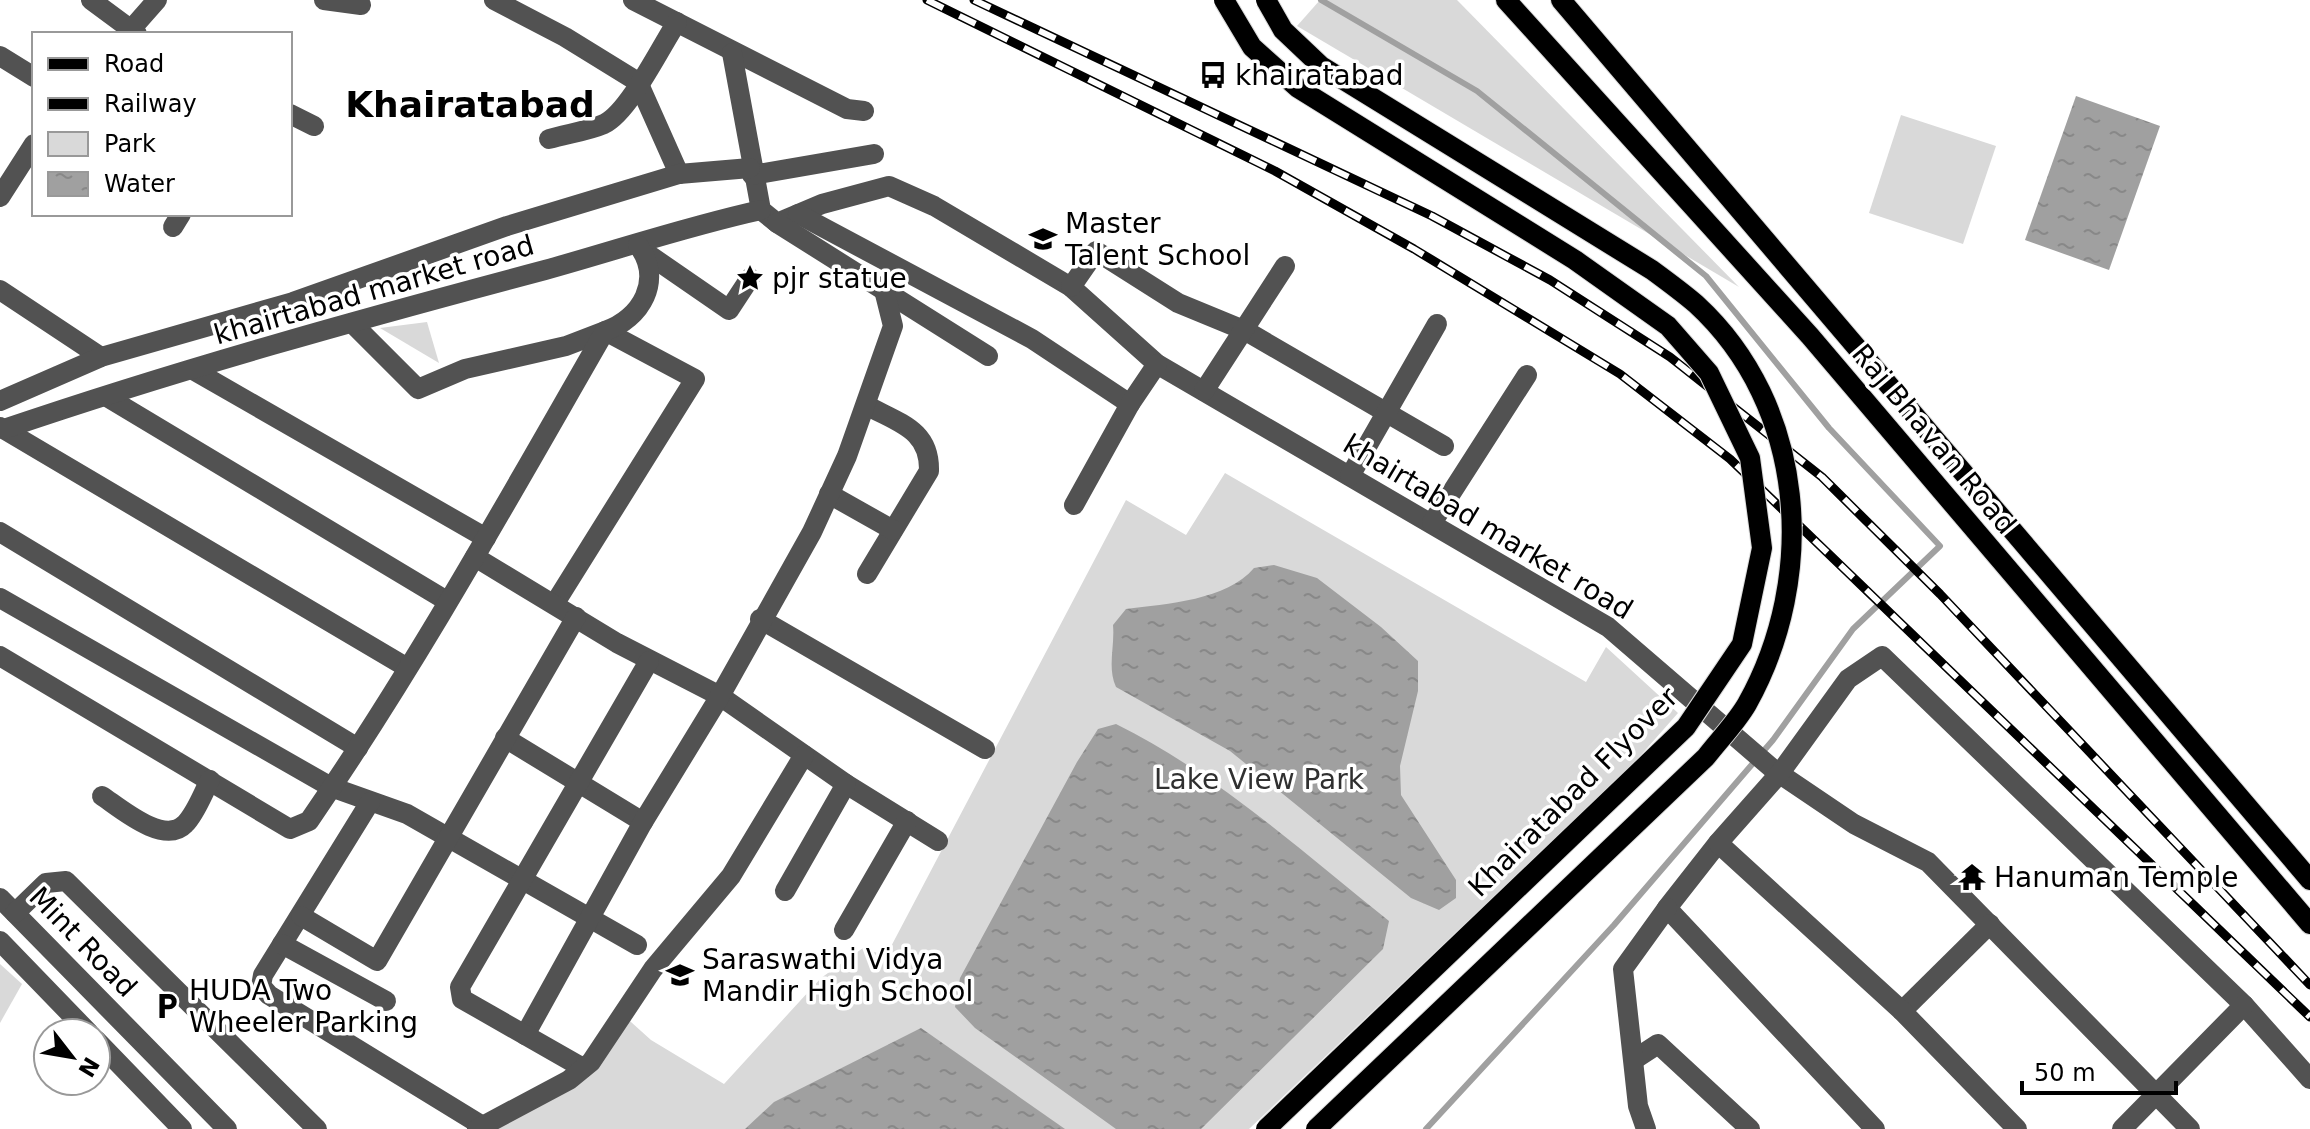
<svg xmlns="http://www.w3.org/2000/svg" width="2310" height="1129" viewBox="0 0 2310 1129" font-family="'DejaVu Sans',sans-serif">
	<defs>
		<pattern id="water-ripples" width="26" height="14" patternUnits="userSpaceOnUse" patternTransform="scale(2)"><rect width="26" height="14" fill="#a0a0a0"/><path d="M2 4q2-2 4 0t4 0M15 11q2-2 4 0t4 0" fill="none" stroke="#888"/></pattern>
	</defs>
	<rect width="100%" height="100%" fill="#fff"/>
	<!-- park -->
	<g fill="#d9d9d9">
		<polygon points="1320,0 1457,0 1739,287 1297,26"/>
		<polygon points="1901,115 1996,146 1963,244 1869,213"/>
		<polygon points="427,322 439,363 380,328"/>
		<polygon points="1225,473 1586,682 1606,647 1678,713 1633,764 1249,1129 476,1129 578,1071 621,1013 651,1040 724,1084 821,978 863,948 886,956 1126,500 1186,535"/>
		<polygon points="0,964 22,984 0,1023"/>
	</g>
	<!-- water -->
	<g fill="url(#water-ripples)">
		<polygon points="2076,96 2160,126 2109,270 2025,240"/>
		<path d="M1274,565L1317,578L1381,627L1418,661V691L1400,766L1401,795L1456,880V898L1439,910L1411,898L1230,751L1116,687C1107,667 1115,647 1113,625L1126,609C1167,604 1227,600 1254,568Z"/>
		<path d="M1116,724C1217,774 1301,851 1389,921L1383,949L1201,1129H1116L975,1028L955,1007L960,978L1077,762L1098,729Z"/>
		<polygon points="921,1028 1065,1129 745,1129 774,1102"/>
	</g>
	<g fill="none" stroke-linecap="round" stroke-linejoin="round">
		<!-- stream -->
		<polyline stroke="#a0a0a0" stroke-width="6" points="1321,0 1477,91 1706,276 1829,428 1940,546 1853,629 1773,740 1614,925 1426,1129"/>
		<!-- major casing -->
		<g stroke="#dbdbdb" stroke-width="22">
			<g id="major">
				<polyline points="1506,0 1810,336 2310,924"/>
				<polyline points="1561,0 2310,880"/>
			</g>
		</g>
		<!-- minor -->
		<g stroke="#525252" stroke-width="20">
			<polyline points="91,0 137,34"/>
			<polyline points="324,0 361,5"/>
			<polyline points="494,0 565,37 638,82 679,174"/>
			<polyline points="633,0 847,109 864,111"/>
			<polyline points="127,34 157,0"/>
			<polyline points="732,53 761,210 777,223 822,204 889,186 934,206 1071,287 1157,364 1608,627 1774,770 1854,824 1928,862 2190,1129"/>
			<polyline points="0,56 34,77"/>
			<polyline points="290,114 314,126"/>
			<path d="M549,139C566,134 588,131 604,124C629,112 660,48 677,22"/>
			<polyline points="752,175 874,154"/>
			<polyline points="0,197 34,144"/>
			<polyline points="798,214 1032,339 1130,404"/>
			<polyline points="777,223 988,356"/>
			<polyline points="173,227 181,214"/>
			<polyline points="642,250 729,310 750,278"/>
			<polyline points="1071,287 1096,251 1178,303 1246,331 1444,446"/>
			<polyline points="0,290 101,357"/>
			<polyline points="352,323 418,389 465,369 566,346 605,331 695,379 555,603"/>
			<polyline points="195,371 486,538"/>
			<polyline points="1204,391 1285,266"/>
			<polyline points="107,397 447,601"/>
			<polyline points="0,401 101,357 293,302 507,226 679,174 750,168"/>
			<path d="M866,405C898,423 930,429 929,471L867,574"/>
			<polyline points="0,427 406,667"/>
			<path d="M4,429C180,369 364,318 545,270C617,250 688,226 761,210"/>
			<polyline points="1350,476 1437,324"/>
			<polyline points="829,494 893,530"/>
			<polyline points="1074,505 1130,404 1157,364"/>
			<polyline points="1432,523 1527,375"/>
			<polyline points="0,532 358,748"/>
			<polyline points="475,557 617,643 720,696 846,784 938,841"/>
			<polyline points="0,598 331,787 407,814 637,945"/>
			<polyline points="760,619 985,749"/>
			<path d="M0,656L290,829L309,821C417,664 510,496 605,331C641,319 664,280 638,245"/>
			<polyline points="505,738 643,822"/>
			<path d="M102,796C120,808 164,846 185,824C196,813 203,793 210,780"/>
			<polyline points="370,802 263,975 261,986 269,995 481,1125"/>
			<polyline points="1718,843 1667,908 1875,1129"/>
			<polyline points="785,891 846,784"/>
			<polyline points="0,898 227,1129"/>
			<polyline points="15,913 46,883 66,881 317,1129"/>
			<polyline points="301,916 377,961 576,617"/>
			<polyline points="844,930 907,821"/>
			<polyline points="0,941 89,1033"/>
			<polyline points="282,944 386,1001"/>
			<polyline points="1902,1011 1990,924"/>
			<polyline points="525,1035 643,822 720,696 812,532 847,456 893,326 885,294"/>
			<polyline points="96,1040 182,1129"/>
			<polyline points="1635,1059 1658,1044 1750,1129"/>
			<polyline points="583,1068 462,999 460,987 649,661"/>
			<polyline points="477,1129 569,1080 591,1062 653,969 731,876 804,755"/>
			<polyline points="1646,1129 1638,1106 1623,969 1667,908"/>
			<polyline points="2017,1129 1902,1011 1718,843 1780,773 1848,679 1882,656 2244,1005 2310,1079"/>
			<polyline points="2122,1129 2244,1005"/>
		</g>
		<!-- major -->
		<use href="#major" stroke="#000" stroke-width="20"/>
		<!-- rail casing -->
		<g stroke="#000" stroke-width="9">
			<g id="rail">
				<polyline points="927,0 1275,171 1414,249 1620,374 1730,459 2310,1017"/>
				<polyline points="974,0 1432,216 1550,280 1670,357 1822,477 1940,594 2310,985"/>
			</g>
		</g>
		<!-- rail -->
		<use href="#rail" stroke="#fff" stroke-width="6" stroke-dasharray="18" stroke-linecap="butt"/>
		<!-- major-bridge casing -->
		<g stroke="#dbdbdb" stroke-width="22" stroke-linecap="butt">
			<g id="major-bridge">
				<polyline points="1224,0 1252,47 1298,88 1575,260 1668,326 1709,373 1750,458 1762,548 1742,644 1686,727 1266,1129"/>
				<path d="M1266,0L1283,30L1321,66L1652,270C1667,281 1682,292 1696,304C1807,406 1818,577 1747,704C1736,723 1719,740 1706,757L1316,1129"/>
			</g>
		</g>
		<!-- major-bridge -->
		<use href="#major-bridge" stroke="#000" stroke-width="20"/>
	</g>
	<!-- icons -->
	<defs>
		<g id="bus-bare" transform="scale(2.16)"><path d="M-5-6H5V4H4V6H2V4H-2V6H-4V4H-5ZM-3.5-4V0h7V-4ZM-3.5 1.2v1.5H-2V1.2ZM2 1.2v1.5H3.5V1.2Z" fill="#000" stroke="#fff" stroke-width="2.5" paint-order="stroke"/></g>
		<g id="university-bare" transform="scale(2.16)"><path d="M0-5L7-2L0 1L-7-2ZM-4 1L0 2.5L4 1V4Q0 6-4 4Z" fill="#000" stroke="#fff" stroke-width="2.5" paint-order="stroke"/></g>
		<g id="sight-bare" transform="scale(2.16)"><path d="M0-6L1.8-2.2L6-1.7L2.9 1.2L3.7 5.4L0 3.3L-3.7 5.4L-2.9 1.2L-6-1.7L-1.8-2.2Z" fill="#000" stroke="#fff" stroke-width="2.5" paint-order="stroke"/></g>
		<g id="temple-bare" transform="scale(2.16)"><path d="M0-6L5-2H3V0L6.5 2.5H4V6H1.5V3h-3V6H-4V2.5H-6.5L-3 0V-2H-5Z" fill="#000" stroke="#fff" stroke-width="2.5" paint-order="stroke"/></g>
		<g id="parking-bare" transform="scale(2.16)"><path d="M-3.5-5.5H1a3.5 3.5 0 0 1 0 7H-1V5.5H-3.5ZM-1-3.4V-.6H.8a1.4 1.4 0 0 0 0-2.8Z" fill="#000" stroke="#fff" stroke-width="2.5" paint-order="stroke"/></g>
	</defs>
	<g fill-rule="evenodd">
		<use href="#bus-bare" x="1213" y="75"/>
		<use href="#university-bare" x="1043" y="239"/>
		<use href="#sight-bare" x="750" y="278"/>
		<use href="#temple-bare" x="1972" y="877"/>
		<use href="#university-bare" x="680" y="975"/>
		<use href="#parking-bare" x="167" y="1006"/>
	</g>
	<g text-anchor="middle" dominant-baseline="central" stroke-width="7" stroke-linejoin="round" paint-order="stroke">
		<!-- poi labels -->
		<g font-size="28" fill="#000" stroke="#fff" text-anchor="start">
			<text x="1235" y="75">khairatabad</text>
			<text x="1065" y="223">Master<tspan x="1065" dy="32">Talent School</tspan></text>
			<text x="772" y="278">pjr statue</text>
			<text x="1994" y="877">Hanuman Temple</text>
			<text x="702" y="959">Saraswathi Vidya<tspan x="702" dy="32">Mandir High School</tspan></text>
			<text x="189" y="990">HUDA Two<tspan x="189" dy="32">Wheeler Parking</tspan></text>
		</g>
		<!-- street labels -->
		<g font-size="28" fill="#000" stroke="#fff">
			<text transform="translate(374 290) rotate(-16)">khairtabad market road</text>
			<text transform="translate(1934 439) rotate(50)">Raj Bhavan Road</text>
			<text transform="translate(1488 527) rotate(31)">khairtabad market road</text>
			<text transform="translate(1573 792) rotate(-45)">Khairatabad Flyover</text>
			<text transform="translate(83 942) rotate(46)">Mint Road</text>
		</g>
		<!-- park labels -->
		<g font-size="28" fill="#303030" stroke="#fff">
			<text x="1259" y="779">Lake View Park</text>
		</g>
		<!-- district labels -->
		<g font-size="36" font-weight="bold" fill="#000" stroke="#fff">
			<text x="470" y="104">Khairatabad</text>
		</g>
	</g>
	<!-- legend -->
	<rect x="32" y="32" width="260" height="184" fill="#ffffff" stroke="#999999" stroke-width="2"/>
	<rect x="48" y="58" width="40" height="12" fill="#000000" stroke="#999999" stroke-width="2"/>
	<text x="104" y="72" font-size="24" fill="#000000">Road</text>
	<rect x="48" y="98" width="40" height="12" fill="#000000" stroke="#999999" stroke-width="2"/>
	<text x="104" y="112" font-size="24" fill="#000000">Railway</text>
	<rect x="48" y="132" width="40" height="24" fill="#d9d9d9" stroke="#999999" stroke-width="2"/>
	<text x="104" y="152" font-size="24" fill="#000000">Park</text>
	<rect x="48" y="172" width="40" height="24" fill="url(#water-ripples)" stroke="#999999" stroke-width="2"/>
	<text x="104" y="192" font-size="24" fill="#000000">Water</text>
	<!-- north arrow -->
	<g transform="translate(72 1057) rotate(121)"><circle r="38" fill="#ffffff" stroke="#999999" stroke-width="2"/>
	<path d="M0-6L14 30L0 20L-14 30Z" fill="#000000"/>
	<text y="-12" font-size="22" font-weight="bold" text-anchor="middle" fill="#000000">N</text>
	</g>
	<!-- scale -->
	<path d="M2022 1081v12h154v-12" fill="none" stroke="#000000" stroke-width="4"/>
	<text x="2034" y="1081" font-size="24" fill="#000000" stroke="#ffffff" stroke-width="6" paint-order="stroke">50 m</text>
</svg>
